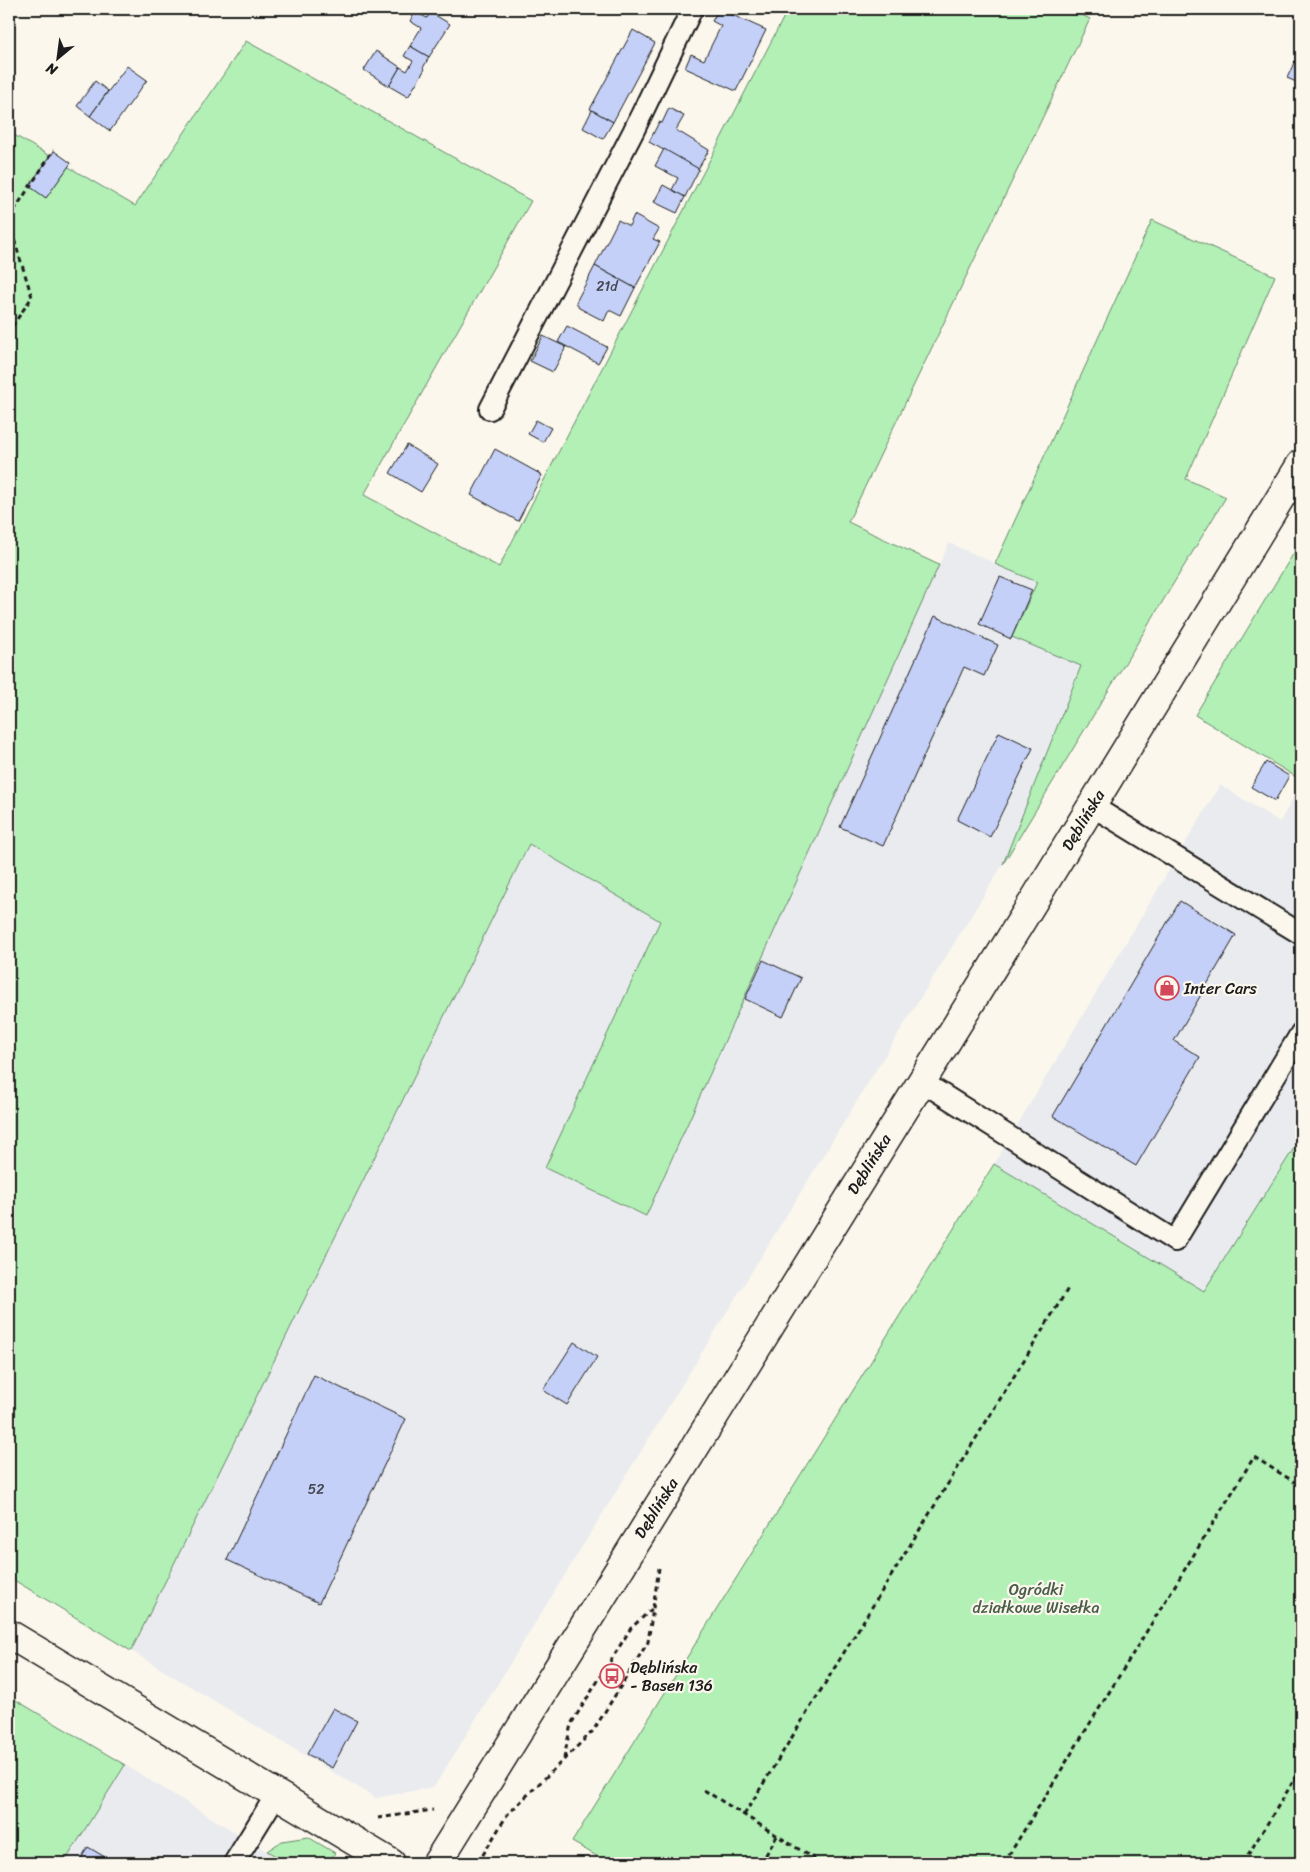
<svg xmlns="http://www.w3.org/2000/svg" width="1310" height="1872" viewBox="0 0 1310 1872" font-family="Sriracha,sans-serif">
	<rect width="100%" height="100%" fill="#fbf7ec"/>
	<filter id="ink" filterUnits="userSpaceOnUse"><feTurbulence type="fractalNoise" baseFrequency=".02" numOctaves="2"/><feDisplacementMap in="SourceGraphic" scale="10" xChannelSelector="R" yChannelSelector="G"/><feConvolveMatrix kernelMatrix="1 2 1 2 8 2 1 2 1" color-interpolation-filters="sRGB"/></filter>
	<g filter="url(#ink)">
		<!-- built -->
		<g fill="#eaebef">
			<polygon points="949,543 1038,582 1081,666 1003,864 434,1787 376,1798 131,1651 529,844 660,921 545,1168 646,1216"/>
			<polygon points="1301,783 1301,1137 1204,1291 994,1164 1220,785 1280,822"/>
			<polygon points="125,1765 281,1860 282,1863 64,1863"/>
		</g>
		<!-- green -->
		<g fill="#b2f0b6" stroke="#678669">
			<polygon points="788,9 1070,9 1090,19 848,522 939,565 646,1216 545,1168 660,921 529,844 131,1651 9,1577 9,132 135,206 246,41 531,201 364,495 499,567"/>
			<polygon points="1152,220 1275,276 1186,479 1226,497 1003,864 1081,666 1012,637 1037,582 995,564"/>
			<polygon points="1301,541 1301,780 1195,715"/>
			<polygon points="1301,1137 1301,1863 609,1863 572,1842 994,1164 1204,1291"/>
			<polygon points="9,1696 125,1765 64,1863 9,1863"/>
			<polygon points="308,1837 335,1853 329,1863 282,1863 281,1859 267,1851 282,1841"/>
		</g>
		<!-- building -->
		<g fill="#c4d0f7" stroke="#1c1c1c">
			<polygon points="719,9 766,30 736,91 685,68 691,54 704,60 721,26 712,21"/>
			<polygon points="415,12 427,18 430,12 450,24 429,57 410,46 421,28 410,21"/>
			<polygon points="633,30 655,43 613,122 590,109"/>
			<polygon points="410,46 429,57 423,68 425,69 408,97 389,86 400,67 407,71 413,61 404,56"/>
			<polygon points="1301,48 1301,84 1287,78"/>
			<polygon points="376,51 400,67 389,86 364,70"/>
			<polygon points="127,66 147,80 110,131 90,116"/>
			<polygon points="95,81 108,91 90,116 77,106"/>
			<polygon points="669,108 684,116 676,130 709,150 698,169 649,142 659,122 662,123"/>
			<polygon points="592,110 613,122 603,139 583,128"/>
			<polygon points="664,149 699,169 685,197 672,190 678,178 655,166"/>
			<polygon points="54,151 71,163 46,198 29,186"/>
			<polygon points="663,185 685,197 677,213 654,202"/>
			<polygon points="634,215 659,229 653,239 660,242 635,288 595,266 618,220 629,226"/>
			<polygon points="595,266 635,288 621,316 609,310 604,321 579,308 576,302"/>
			<polygon points="567,326 607,347 598,363 558,342"/>
			<polygon points="543,336 566,347 553,372 530,361"/>
			<polygon points="536,420 551,428 543,442 528,434"/>
			<polygon points="407,445 438,464 421,492 390,473"/>
			<polygon points="495,449 542,475 518,521 471,495"/>
			<polygon points="1000,577 1032,590 1011,639 979,624"/>
			<polygon points="935,616 998,645 984,676 964,667 883,846 840,827"/>
			<polygon points="999,732 1033,748 990,837 957,820"/>
			<polygon points="1266,762 1289,776 1275,801 1251,787"/>
			<polygon points="1180,901 1236,935 1174,1041 1200,1057 1136,1166 1053,1116"/>
			<polygon points="763,960 801,978 783,1017 745,999"/>
			<polygon points="574,1342 597,1357 567,1405 543,1390"/>
			<polygon points="314,1375 406,1419 319,1603 227,1560"/>
			<polygon points="333,1708 357,1721 332,1768 307,1754"/>
			<polygon points="88,1847 115,1863 78,1863"/>
		</g>
		<g fill="none" stroke-linecap="round" stroke-linejoin="round">
			<!-- service casing -->
			<g stroke="#1c1c1c" stroke-width="24">
				<g id="service">
					<polyline points="490,409 633,132 692,9"/>
					<polyline points="1092,806 1301,934"/>
					<polyline points="921,1081 1175,1241 1301,1033"/>
					<polyline points="234,1863 276,1795"/>
				</g>
			</g>
			<!-- minor casing -->
			<g stroke="#1c1c1c" stroke-width="31">
				<polyline id="minor" points="9,1634 391,1863"/>
			</g>
			<!-- secondary casing -->
			<g stroke="#1c1c1c" stroke-width="31">
				<polyline id="secondary" points="437,1863 1020,923 1301,464"/>
			</g>
			<!-- path -->
			<g stroke="#1c1c1c" stroke-width="3" stroke-dasharray="5 4" stroke-linecap="butt">
				<polyline points="9,218 54,150"/>
				<polyline points="9,223 32,297 9,331"/>
				<polyline points="564,1758 571,1724 631,1628 653,1608"/>
				<polyline points="1295,1780 1301,1784"/>
				<polyline points="704,1790 821,1863"/>
				<polyline points="744,1815 1069,1287"/>
				<polyline points="378,1818 433,1810"/>
				<polyline points="478,1863 507,1815 593,1731 648,1642 659,1568"/>
				<polyline points="761,1863 777,1836"/>
				<polyline points="1004,1863 1254,1457 1301,1486"/>
				<polyline points="1243,1863 1301,1769"/>
			</g>
			<!-- service -->
			<use href="#service" stroke="#fbf7ec" stroke-width="20"/>
			<!-- minor -->
			<use href="#minor" stroke="#fbf7ec" stroke-width="28"/>
			<!-- secondary -->
			<use href="#secondary" stroke="#fbf7ec" stroke-width="28"/>
		</g>
	</g>
	<!-- icons -->
	<defs>
		<g id="shop-ring" transform="scale(1.25)"><circle r="9.5" fill="#fbf7ec" stroke="#d1495b" stroke-width="1.5"/><path d="M-5-2.5h2.3a2.7 3.5 0 0 1 5.4 0H5L5.5 6h-11ZM-1.5-2.5h3a1.5 2.3 0 0 0-3 0Z" fill="#d1495b"/></g>
		<g id="bus-ring" transform="scale(1.25)"><circle r="9.5" fill="#fbf7ec" stroke="#d1495b" stroke-width="1.5"/><path d="M-5-6H5V4H4V6H2V4H-2V6H-4V4H-5ZM-3.5-4V0h7V-4ZM-3.5 1.2v1.5H-2V1.2ZM2 1.2v1.5H3.5V1.2Z" fill="#d1495b"/></g>
	</defs>
	<g fill-rule="evenodd">
		<use href="#shop-ring" x="1167" y="988"/>
		<use href="#bus-ring" x="612" y="1676"/>
	</g>
	<g text-anchor="middle" dominant-baseline="central" stroke-width="4.5" stroke-linejoin="round" paint-order="stroke">
		<!-- number labels -->
		<g font-size="14" fill="#464953">
			<text x="607" y="286">21d</text>
			<text x="316" y="1489">52</text>
		</g>
		<!-- street labels -->
		<g font-size="16" fill="#1c1c1c" stroke="#fbf7ec">
			<text transform="translate(1083 820) rotate(-59)">Dęblińska</text>
			<text transform="translate(869 1164) rotate(-58)">Dęblińska</text>
			<text transform="translate(656 1508) rotate(-58)">Dęblińska</text>
		</g>
		<!-- poi labels -->
		<g font-size="16" fill="#1c1c1c" stroke="#fbf7ec" text-anchor="start">
			<text x="1184" y="988">Inter Cars</text>
			<text x="630" y="1667">Dęblińska<tspan x="630" dy="18">- Basen 136</tspan></text>
		</g>
		<!-- park labels -->
		<g font-size="16" fill="#495c4a" stroke="#fbf7ec">
			<text x="1036" y="1589">Ogródki<tspan x="1036" dy="18">działkowe Wisełka</tspan></text>
		</g>
	</g>
	<!-- margin -->
	<rect width="1310" height="1872" fill="none" stroke="#fbf7ec" stroke-width="30"/>
	<rect x="15" y="15" width="1280" height="1842" fill="none" stroke="#1c1c1c" stroke-width="2" filter="url(#ink)"/>
	<!-- north arrow -->
	<g transform="translate(58 58) rotate(209)" stroke="#fbf7ec" stroke-width="4" paint-order="stroke">
	<path d="M0-4L9 19L0 12L-9 19Z" fill="#1c1c1c"/>
	<text y="-8" font-size="14" font-weight="bold" text-anchor="middle" fill="#1c1c1c">N</text>
	</g>
</svg>
